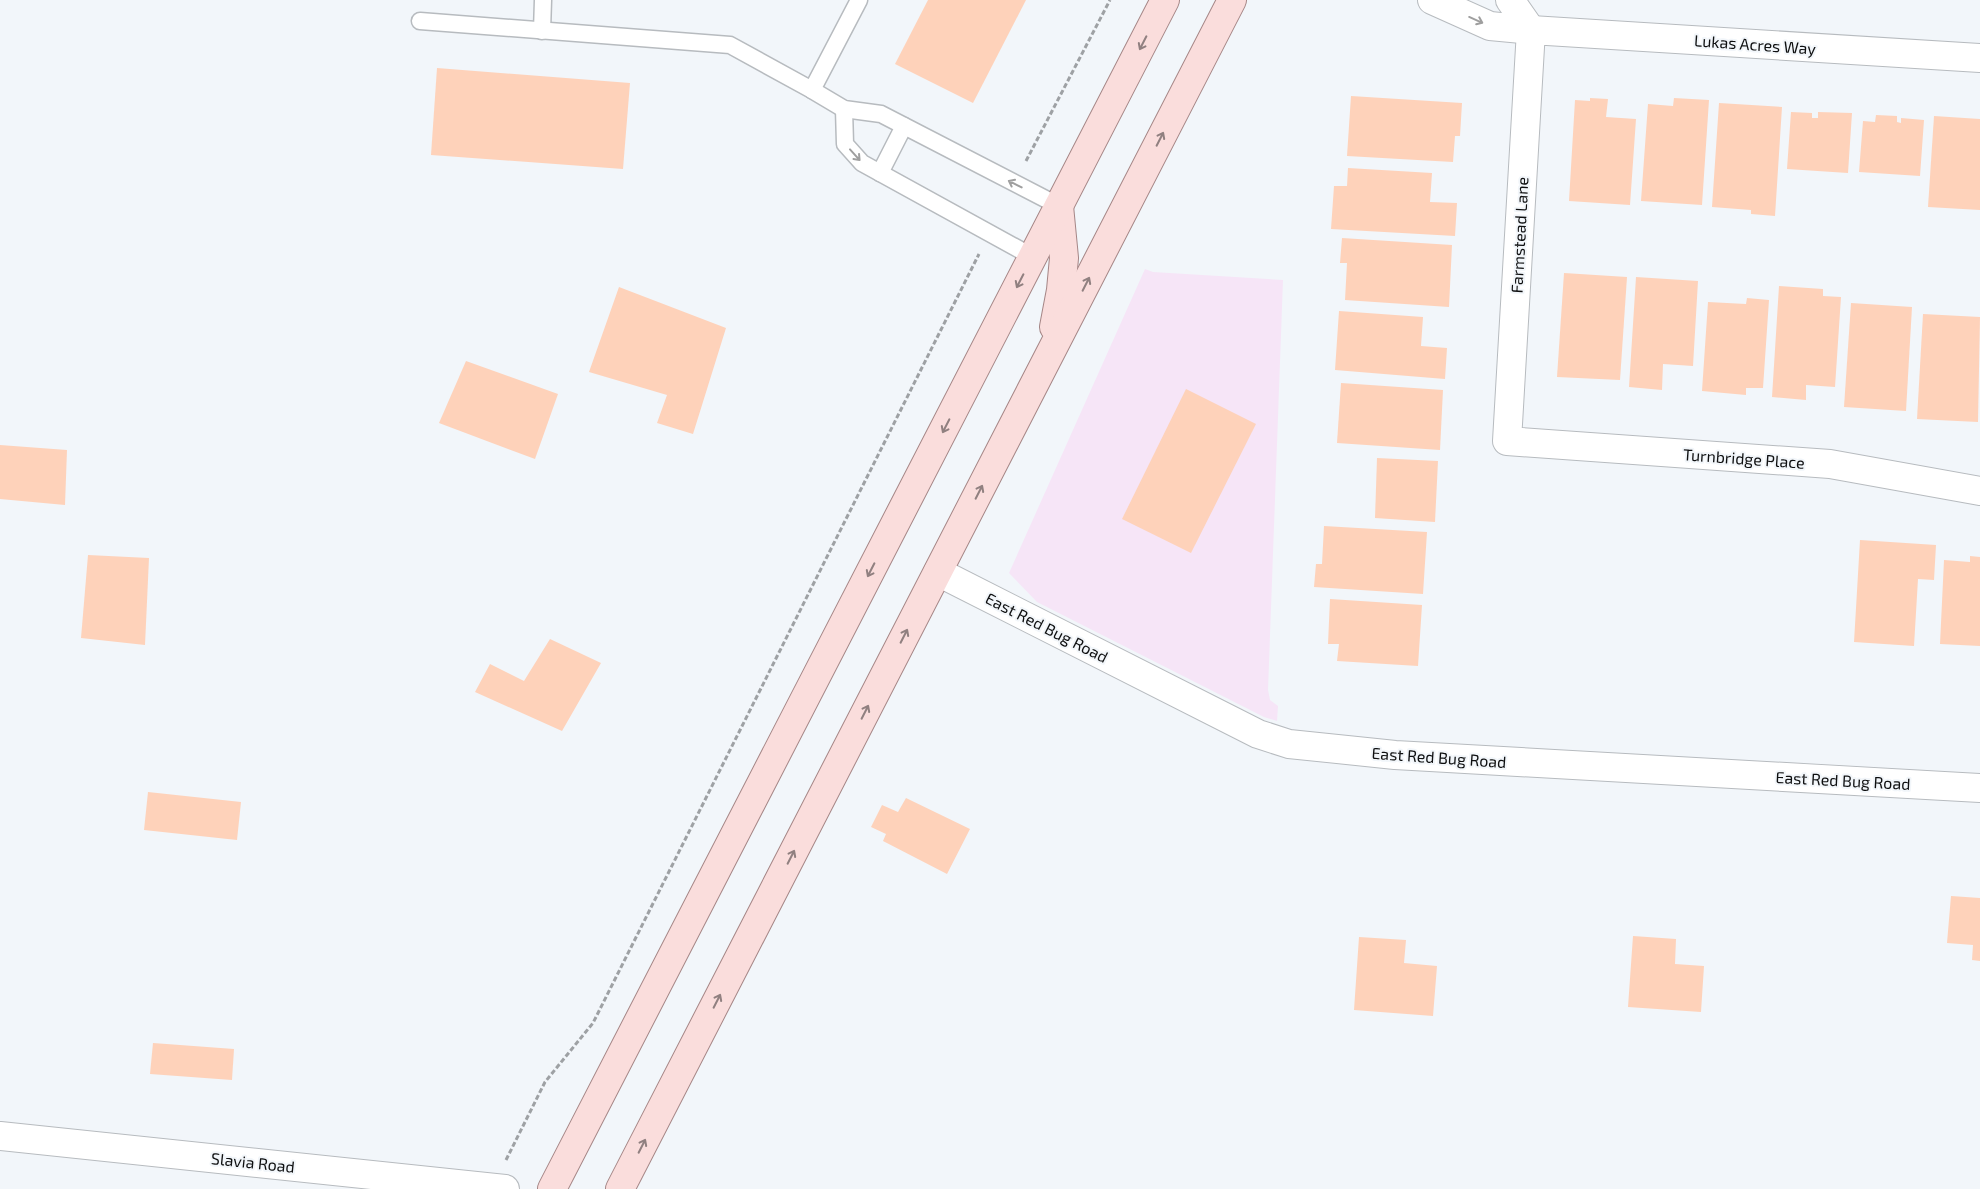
<svg xmlns="http://www.w3.org/2000/svg" width="1980" height="1189" viewBox="0 0 1980 1189" font-family="'Exo 2',sans-serif">
	<rect width="100%" height="100%" fill="#f2f6fa"/>
	<!-- commercial -->
	<polygon fill="#f6e5f7" points="1145,269 1153,272 1283,280 1268,690 1270,700 1278,706 1277,721 1264,717 1037,602 1009,573"/>
	<!-- building -->
	<g fill="#fed2ba">
		<polygon points="928,0 1026,0 973,103 895,64"/>
		<polygon points="437,68 630,83 623,169 431,155"/>
		<polygon points="1351,96 1462,103 1460,136 1455,136 1453,162 1347,156"/>
		<polygon points="1590,98 1608,99 1606,117 1636,119 1630,205 1569,201 1575,100 1590,101"/>
		<polygon points="1674,98 1709,100 1702,205 1641,201 1648,104 1673,106"/>
		<polygon points="1719,103 1782,107 1775,216 1751,214 1751,210 1712,207"/>
		<polygon points="1791,112 1812,113 1812,118 1818,118 1818,112 1852,113 1848,173 1787,169"/>
		<polygon points="1876,115 1897,116 1897,122 1901,123 1901,118 1924,120 1920,176 1859,172 1863,121 1875,122"/>
		<polygon points="1934,116 1980,119 1980,210 1928,207"/>
		<polygon points="1348,168 1432,173 1430,202 1457,203 1455,236 1331,229 1334,186 1347,186"/>
		<polygon points="1342,238 1452,245 1449,307 1345,300 1347,263 1340,263"/>
		<polygon points="1564,273 1627,277 1620,380 1557,377"/>
		<polygon points="1636,277 1698,281 1693,366 1663,364 1662,390 1629,387"/>
		<polygon points="1779,286 1823,289 1823,296 1841,297 1835,387 1806,385 1806,400 1772,397"/>
		<polygon points="619,287 726,328 693,434 657,423 667,395 589,372"/>
		<polygon points="1747,298 1769,300 1763,388 1746,388 1746,395 1702,391 1708,302 1746,304"/>
		<polygon points="1851,303 1912,307 1906,411 1844,407"/>
		<polygon points="1339,311 1423,317 1421,346 1447,348 1445,379 1335,370"/>
		<polygon points="1923,314 1980,317 1978,422 1917,419"/>
		<polygon points="466,361 558,394 535,459 439,423"/>
		<polygon points="1341,383 1443,390 1440,450 1337,443"/>
		<polygon points="1186,389 1256,424 1191,553 1122,519"/>
		<polygon points="0,445 67,450 65,505 0,499"/>
		<polygon points="1377,458 1438,461 1435,522 1375,518"/>
		<polygon points="1324,526 1427,532 1423,594 1314,587 1316,564 1322,564"/>
		<polygon points="1860,540 1936,545 1934,580 1918,579 1914,646 1854,642"/>
		<polygon points="88,555 149,558 145,645 81,638"/>
		<polygon points="1970,556 1980,557 1980,646 1940,644 1944,560 1970,562"/>
		<polygon points="1330,599 1422,605 1418,666 1337,661 1339,644 1328,644"/>
		<polygon points="550,639 601,663 562,731 475,692 490,664 524,681"/>
		<polygon points="148,792 241,802 237,840 144,830"/>
		<polygon points="906,798 970,829 947,874 883,841 886,834 871,827 882,805 898,812"/>
		<polygon points="1951,896 1980,898 1980,961 1972,960 1973,945 1947,943"/>
		<polygon points="1633,936 1676,939 1675,964 1704,966 1701,1012 1628,1007"/>
		<polygon points="1359,937 1406,940 1404,963 1437,966 1433,1016 1354,1010"/>
		<polygon points="153,1043 234,1049 232,1080 150,1074"/>
	</g>
	<g fill="none" stroke-linecap="round" stroke-linejoin="round">
		<!-- lane casing -->
		<g stroke="#b7bbbf" stroke-width="19">
			<g id="lane">
				<polyline points="859,0 812,90 844,109 881,114 1059,206"/>
				<polyline points="420,21 730,45 812,90"/>
				<polyline points="542,31 543,0"/>
				<polyline points="844,109 845,144 862,163 1033,257"/>
				<polyline points="880,173 904,126"/>
			</g>
		</g>
		<!-- street casing -->
		<g stroke="#b7bbbf" stroke-width="30">
			<g id="street">
				<polyline points="1432,0 1490,26 1531,30 1510,0"/>
				<polyline points="1980,58 1531,30 1507,441 1830,464 1980,491"/>
				<polyline points="938,572 1258,734 1289,744 1395,755 1980,788"/>
			</g>
		</g>
		<!-- secondary casing -->
		<g stroke="#b7bbbf" stroke-width="30">
			<polyline id="secondary" points="0,1136 505,1189"/>
		</g>
		<!-- primary casing -->
		<g stroke="#a58686" stroke-width="30">
			<g id="primary">
				<polyline points="1054,327 1061,290 1064,258 1059,206"/>
				<polyline points="552,1189 1165,0"/>
				<polyline points="620,1189 1232,0"/>
			</g>
		</g>
		<!-- path -->
		<g stroke="#9ea1a4" stroke-width="3" stroke-dasharray="5 2.5" stroke-linecap="butt">
			<polyline points="1026,161 1110,0"/>
			<polyline points="506,1160 545,1082 593,1023 979,254"/>
		</g>
		<!-- lane -->
		<use href="#lane" stroke="#fff" stroke-width="16"/>
		<!-- street -->
		<use href="#street" stroke="#fff" stroke-width="28"/>
		<!-- secondary -->
		<use href="#secondary" stroke="#fff" stroke-width="28"/>
		<!-- primary -->
		<use href="#primary" stroke="#fadddc" stroke-width="28"/>
	</g>
	<!-- one-way arrows -->
	<defs><path id="oneway-shaft" d="M-6 0H5M1.5-3L5.5 0L1.5 3" fill="none" stroke-width="1.6" stroke-linecap="round" stroke-linejoin="round" transform="scale(1.25)"/></defs>
	<g stroke="#9f9f9f">
		<use href="#oneway-shaft" transform="translate(1476 20) rotate(24)"/>
		<use href="#oneway-shaft" transform="translate(855 155) rotate(48)"/>
		<use href="#oneway-shaft" transform="translate(1015 184) rotate(-153)"/>
	</g>
	<g stroke="#908080">
		<use href="#oneway-shaft" transform="translate(1143 43) rotate(117)"/>
		<use href="#oneway-shaft" transform="translate(1160 139) rotate(-63)"/>
		<use href="#oneway-shaft" transform="translate(1020 281) rotate(117)"/>
		<use href="#oneway-shaft" transform="translate(1086 284) rotate(-63)"/>
		<use href="#oneway-shaft" transform="translate(946 426) rotate(117)"/>
		<use href="#oneway-shaft" transform="translate(979 492) rotate(-63)"/>
		<use href="#oneway-shaft" transform="translate(871 570) rotate(117)"/>
		<use href="#oneway-shaft" transform="translate(904 636) rotate(-63)"/>
		<use href="#oneway-shaft" transform="translate(865 712) rotate(-63)"/>
		<use href="#oneway-shaft" transform="translate(791 857) rotate(-63)"/>
		<use href="#oneway-shaft" transform="translate(717 1001) rotate(-63)"/>
		<use href="#oneway-shaft" transform="translate(642 1146) rotate(-63)"/>
	</g>
	<g text-anchor="middle" dominant-baseline="central" stroke-width="4" stroke-linejoin="round" paint-order="stroke">
		<!-- street labels -->
		<g font-size="16" fill="#0e0f10" stroke="#f2f6fa">
			<text transform="translate(1755 44) rotate(4)">Lukas Acres Way</text>
			<text transform="translate(1519 235) rotate(-87)">Farmstead Lane</text>
			<text transform="translate(1744 458) rotate(4)">Turnbridge Place</text>
			<text transform="translate(1047 627) rotate(27)">East Red Bug Road</text>
			<text transform="translate(1439 757) rotate(4)">East Red Bug Road</text>
			<text transform="translate(1843 780) rotate(3)">East Red Bug Road</text>
			<text transform="translate(253 1162) rotate(6)">Slavia Road</text>
		</g>
	</g>
</svg>
